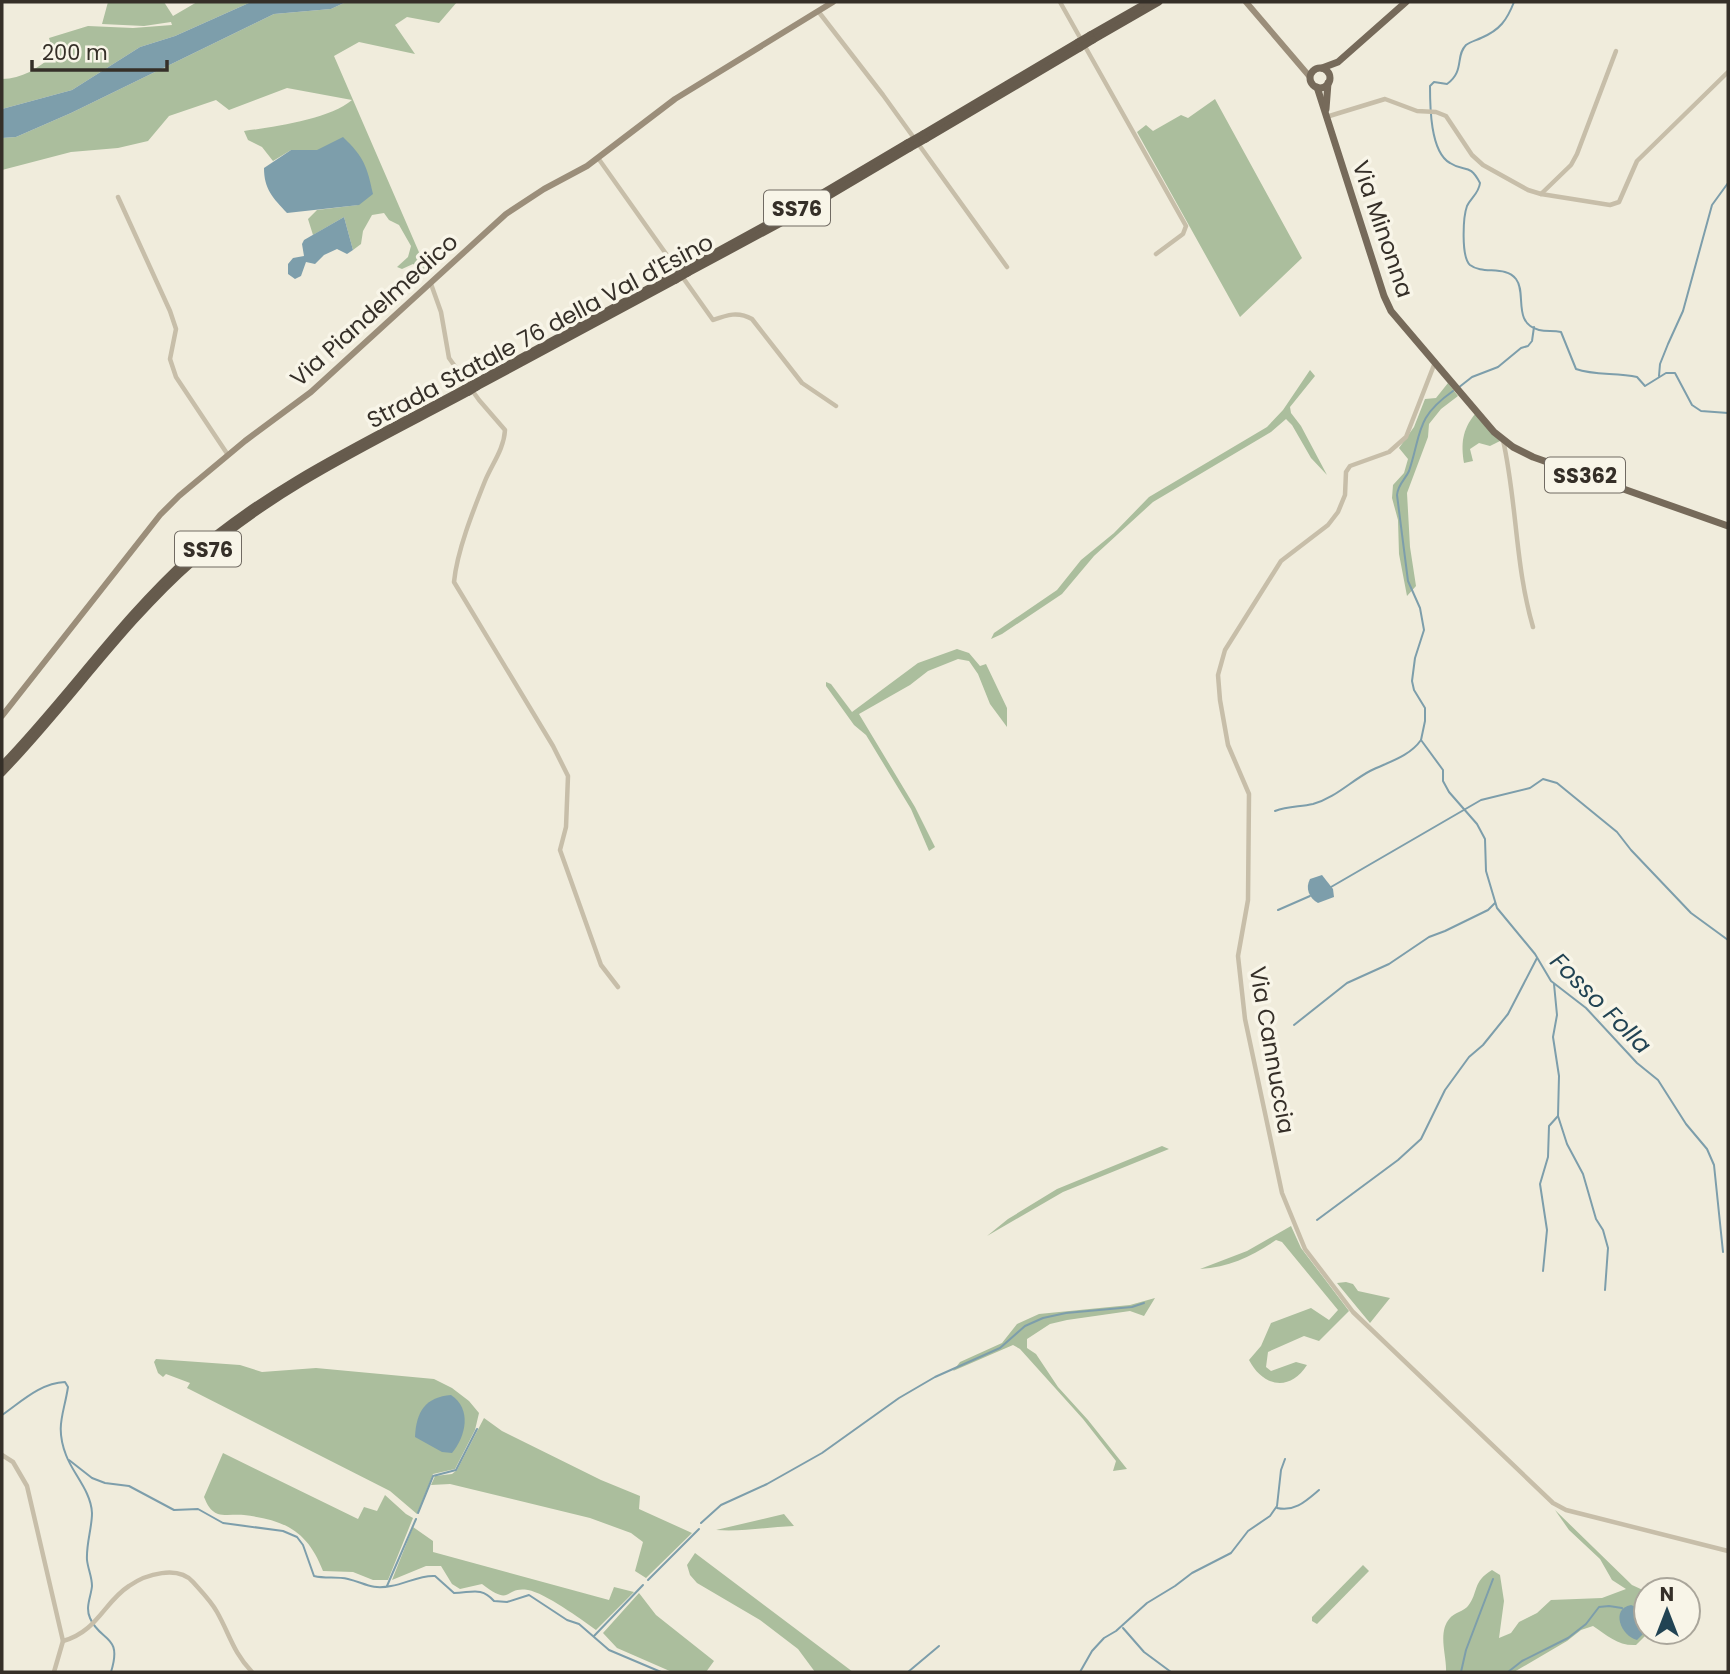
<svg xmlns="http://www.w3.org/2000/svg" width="1730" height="1674" viewBox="0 0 1730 1674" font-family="Poppins,sans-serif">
	<rect width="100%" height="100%" fill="#f0ecdc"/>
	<!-- green -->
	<g fill="#abbe9d">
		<path d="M108,2H164L173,16L197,2H251L175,36L140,47L72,90L2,109V79C22,79 38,68 54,55L49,38L88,26L133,28L172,25L171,22L144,26L102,24Z"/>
		<path d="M346,2H457L439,23L407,17L395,25L415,54L359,42L334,56L428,273L413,264L402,269L397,267L408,257L411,246L399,225L389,220L384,213L372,215L363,231L361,244L353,250L344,217L313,235L308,219L317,210L358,205L317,150H291L273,161L262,147L248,140L244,131C274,127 330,119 352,100L287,88L229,110L216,100L169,116L148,141L118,148L71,152L2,170V138L16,137L71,113L274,14L331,9Z"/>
		<polygon points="1215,99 1302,258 1240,317 1137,132 1146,125 1153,131 1181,115 1188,118"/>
		<polygon points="1310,370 1315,376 1290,407 1291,413 1301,426 1327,475 1311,458 1292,425 1286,419 1271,432 1153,502 1094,556 1062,594 1002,634 991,639 994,633 1057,590 1081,560 1114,533 1149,497 1267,427 1283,410"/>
		<polygon points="1448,383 1458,396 1441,409 1429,424 1428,437 1407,493 1410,547 1416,586 1407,596 1399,554 1398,520 1392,498 1393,485 1404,473 1408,459 1399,448 1414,427 1425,399 1436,398"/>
		<path d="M1475,414L1500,441L1490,446L1479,443L1470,449L1473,461L1464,463C1461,444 1462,430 1475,414Z"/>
		<polygon points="957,649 969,653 980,666 986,664 1007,708 1007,727 990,704 978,674 969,661 958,659 928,671 910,685 859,714 915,807 935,847 929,851 911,809 866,735 854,725 826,686 826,682 831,684 852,712 918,663"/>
		<polygon points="1162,1146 1169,1149 1063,1192 987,1236 1008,1219 1057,1189"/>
		<path d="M1291,1226L1301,1248L1349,1311L1319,1341L1304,1336L1268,1352L1266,1367L1271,1371L1296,1362L1307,1365C1290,1392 1263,1387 1249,1360L1261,1346L1271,1323L1311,1308L1329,1320L1338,1310L1282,1242L1276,1240C1252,1256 1230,1267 1200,1269L1247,1251Z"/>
		<polygon points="1346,1282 1353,1284 1358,1291 1390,1298 1370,1323 1337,1283"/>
		<polygon points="1155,1298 1144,1316 1130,1311 1067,1320 1050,1324 1027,1339 1027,1348 1036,1354 1058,1387 1088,1420 1127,1469 1113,1471 1116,1461 1083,1419 1020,1349 1013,1345 953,1371 960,1362 1002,1343 1017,1324 1039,1314 1130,1305"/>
		<polygon points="156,1359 240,1365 262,1372 316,1368 434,1379 452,1388 469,1401 479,1413 475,1430 455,1469 433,1474 417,1514 390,1491 187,1388 190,1383 166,1374 163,1377 158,1373 154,1362"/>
		<polygon points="484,1418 502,1431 601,1480 640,1496 639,1509 692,1533 646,1578 635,1571 643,1542 631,1533 590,1518 450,1484 431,1485 435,1476 452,1474 457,1470"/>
		<path d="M223,1453L358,1519L364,1507L377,1511L385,1495L406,1514L413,1518L388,1580H373L353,1572L323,1571C308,1532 286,1520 244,1515C236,1514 225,1516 218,1514C210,1511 207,1504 204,1497Z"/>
		<path d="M1555,1510L1632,1585L1645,1591L1646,1632H1649L1636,1645C1618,1646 1608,1636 1593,1626L1581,1630L1567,1641L1514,1672H1446C1447,1656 1437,1632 1450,1618C1454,1613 1464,1611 1468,1606C1479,1592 1472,1582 1492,1570L1500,1575L1504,1601L1499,1638L1511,1633L1519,1622L1537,1613L1551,1600L1602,1598L1626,1589L1612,1580L1600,1559L1569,1530Z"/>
		<path d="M784,1514L794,1526C767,1527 742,1532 716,1530Z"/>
		<path d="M413,1527L433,1541V1552L609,1600L614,1587L634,1592L596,1630C581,1619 545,1593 528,1590C503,1586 513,1608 482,1584L460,1589L452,1584L441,1566H426L392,1580Z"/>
		<polygon points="695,1553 853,1672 815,1672 798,1649 760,1620 697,1583 690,1575 687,1565"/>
		<polygon points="1363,1565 1369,1571 1317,1624 1312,1621 1312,1617"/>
		<polygon points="639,1593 656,1615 714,1661 706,1672 672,1672 617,1648 603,1633"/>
	</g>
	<!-- water -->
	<g fill="#7d9eab">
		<polygon points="251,2 346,2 331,9 274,14 71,113 16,137 2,138 2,109 72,90 140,47 175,36"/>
		<path d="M343,137C364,157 367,166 373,194L359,205L287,213C273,198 264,189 264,168L291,150H317Z"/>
		<polygon points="344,217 353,250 347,254 337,249 324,255 315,264 306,262 301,276 295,279 288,274 288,264 293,258 304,256 302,244 304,240"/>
		<path d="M1322,875L1333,889L1334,897L1318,903C1309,898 1305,888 1310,879Z"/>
		<path d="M451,1395C472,1409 466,1436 452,1453L442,1452L415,1437C416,1411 426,1397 451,1395Z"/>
		<path d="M1631,1605L1646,1611V1631L1637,1640C1621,1636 1610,1609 1631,1605Z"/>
	</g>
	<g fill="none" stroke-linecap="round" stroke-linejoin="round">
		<!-- stream -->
		<g stroke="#7d9eab" stroke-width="2">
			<path d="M1514,2C1507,20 1500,30 1481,38C1477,40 1470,42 1466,45C1455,56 1465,71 1447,84L1434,82L1430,86C1430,105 1430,152 1450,163C1465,173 1469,162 1480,183C1479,193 1471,198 1467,206C1463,217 1461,257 1470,265C1483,275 1505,265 1516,279C1527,293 1512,323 1539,330C1547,332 1553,330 1561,332L1576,369C1595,376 1617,372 1637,377L1645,386L1666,373H1675L1692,405L1701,411L1728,413"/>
			<polyline points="1659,376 1660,364 1668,344 1683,311 1712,205 1728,183"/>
			<polyline points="1458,388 1472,377 1498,367 1521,348 1528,346 1532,341 1534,327"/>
			<path d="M1453,391C1415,418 1422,432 1409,471C1405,480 1398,484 1397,495L1408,581L1420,608L1424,630L1415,658L1412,681L1414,690L1425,708V721L1421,740L1443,770V781L1449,792L1477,824L1485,839L1486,871L1497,908L1535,954L1551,981L1586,1008L1637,1063L1658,1080L1686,1124L1707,1149L1714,1165L1723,1252"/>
			<path d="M1275,811C1288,806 1300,807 1313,804C1335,798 1351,781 1370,771C1388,762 1409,757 1421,740"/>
			<polyline points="1331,887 1481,800 1530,788 1543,779 1557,783 1617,832 1631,850 1691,913 1728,940"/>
			<polyline points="1278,910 1310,896"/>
			<polyline points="1554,984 1557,1015 1553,1037 1559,1076 1558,1116 1567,1144 1583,1174 1596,1219 1603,1230 1608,1248 1605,1290"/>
			<polyline points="1294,1025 1347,983 1389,964 1429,937 1445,931 1488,910 1495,903"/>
			<polyline points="1317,1220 1398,1160 1421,1139 1445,1090 1469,1057 1483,1045 1508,1014 1537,958"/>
			<polyline points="1543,1271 1547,1230 1540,1184 1548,1157 1549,1126 1558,1116"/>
			<path d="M2,1415C21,1402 40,1383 65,1382L68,1387C64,1414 55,1426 66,1455C73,1474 91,1491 92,1513C92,1528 86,1544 87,1560C88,1569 92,1577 92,1586C91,1597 85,1607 90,1618C100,1642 123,1634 111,1672"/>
			<path d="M69,1460L92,1478L105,1483L129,1486L174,1510L198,1509L223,1523L283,1531L297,1537L303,1545L314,1576C326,1579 336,1576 348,1579C365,1583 371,1590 391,1586C406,1584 419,1575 435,1576L454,1593C471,1593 481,1586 494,1601L507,1602L529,1595L567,1620L579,1624L609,1650L661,1672"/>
			<path d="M1277,1508C1295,1512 1306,1501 1319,1490"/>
			<polyline points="418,1513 433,1476 456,1470 477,1429"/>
			<polyline points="701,1523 721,1505 767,1484 822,1453 899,1398 935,1377 1000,1348 1025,1326 1043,1318 1066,1313 1132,1307 1144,1303"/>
			<polyline points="648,1580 699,1529"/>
			<polyline points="387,1586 416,1519"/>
			<polyline points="1123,1628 1144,1652 1171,1672"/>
			<polyline points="594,1636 643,1585"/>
			<polyline points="908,1672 939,1646"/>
			<polyline points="1080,1672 1092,1651 1104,1638 1116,1631 1147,1603 1175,1586 1192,1573 1231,1553 1248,1531 1270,1516 1277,1506 1281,1470 1285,1459"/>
			<polyline points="1461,1672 1466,1650 1493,1579"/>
			<polyline points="1508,1672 1522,1661 1568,1638 1586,1624 1599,1607 1609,1606 1622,1608"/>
		</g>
		<!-- minor -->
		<g stroke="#c7bea9" stroke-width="4.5">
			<polyline points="1060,2 1186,226 1183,234 1156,254"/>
			<polyline points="818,11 883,95 1007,267"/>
			<polyline points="1326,117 1385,99 1417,111 1436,112 1446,116 1472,155 1483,165 1528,190 1541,194 1610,205 1619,202 1637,161 1728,72"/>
			<path d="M598,158L713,320C727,315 738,311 752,319L802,383L836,406"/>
			<polyline points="1541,194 1571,165 1577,154 1616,51"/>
			<polyline points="118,197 170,311 176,329 170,359 176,377 228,455"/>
			<path d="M431,284L441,312L449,358L479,400L505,430C504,449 492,464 485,481C473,511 457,551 454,582L553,746L568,776L566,827L560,850L601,965L618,987"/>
			<polyline points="1434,365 1406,437 1389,452 1350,466 1346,472 1345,495 1338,512 1328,525 1281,561 1225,650 1218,675 1220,700 1228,745 1249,794 1248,900 1238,956 1245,1019 1282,1193 1305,1249 1353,1312 1553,1503 1566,1510 1728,1551"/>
			<path d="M1503,440C1517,502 1515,566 1533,627"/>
			<polyline points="2,1455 13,1462 27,1486 63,1641 54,1672"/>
			<path d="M63,1641C98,1631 104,1602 129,1586C146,1574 178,1565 193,1582C201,1591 211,1601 217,1612C230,1635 233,1652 252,1672"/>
		</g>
		<!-- secondary -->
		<g stroke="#9b8e7a" stroke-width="6">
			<polyline points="1246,2 1310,77"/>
			<polyline points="2,716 160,515 179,496 245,441 311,392 506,214 544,189 587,166 675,99 833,2"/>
		</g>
		<!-- primary -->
		<g stroke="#766a5a" stroke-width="7">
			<polyline points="1322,68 1338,62 1406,2"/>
			<circle cx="1320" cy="78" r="10"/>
			<polyline points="1317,87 1384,296 1391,311 1494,432 1513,447 1533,457 1728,526"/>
			<polyline points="1326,109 1328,83"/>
		</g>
		<!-- trunk -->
		<g stroke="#665b4d" stroke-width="7">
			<polyline points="1090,35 1148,2"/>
			<polyline points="1093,40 1159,2"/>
			<polyline points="923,134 1078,42"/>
			<polyline points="926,139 1080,48"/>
			<polyline points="685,269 804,204 907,143"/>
			<polyline points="688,273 807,209 910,148"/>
			<polyline points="474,383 673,275"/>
			<polyline points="477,387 676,280"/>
			<path d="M2,765C67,698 120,619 190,556C270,485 371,439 465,388"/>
			<path d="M2,773C68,705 122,624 194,561C274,489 374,443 469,392"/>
		</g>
		<!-- trunk-bridge -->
		<g stroke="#665b4d" stroke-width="7">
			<polyline points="1078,42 1090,35"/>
			<polyline points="1080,48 1093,40"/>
			<polyline points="907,143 923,134"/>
			<polyline points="910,148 926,139"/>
			<polyline points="673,275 685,269"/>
			<polyline points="676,280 688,273"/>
			<polyline points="465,388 474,383"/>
			<polyline points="469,392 477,387"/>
		</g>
	</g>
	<g text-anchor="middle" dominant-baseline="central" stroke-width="7" stroke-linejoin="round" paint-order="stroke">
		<!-- shield labels -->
		<g fill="#f8f5e8" stroke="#706a62" stroke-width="2">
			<rect x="764" y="190.5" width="66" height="35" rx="5"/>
			<rect x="1545" y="457.5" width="80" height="35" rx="5"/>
			<rect x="175" y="531.5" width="66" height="35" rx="5"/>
		</g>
		<g font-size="21" font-weight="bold" fill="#352f28">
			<text x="797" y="208">SS76</text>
			<text x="1585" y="475">SS362</text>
			<text x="208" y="549">SS76</text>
		</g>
		<!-- street labels -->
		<g font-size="23" fill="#352f28" stroke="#f8f5e8">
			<text transform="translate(1383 229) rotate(71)">Via Minonna</text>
			<text transform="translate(374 310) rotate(-42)">Via Piandelmedico</text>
			<text transform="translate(540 331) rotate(-28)">Strada Statale 76 della Val d'Esino</text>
			<text transform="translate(1272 1050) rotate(80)">Via Cannuccia</text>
		</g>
		<!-- water labels -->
		<g font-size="24" font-style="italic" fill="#214353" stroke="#f8f5e8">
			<text transform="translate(1601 1003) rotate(45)">Fosso Folla</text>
		</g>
	</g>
	<!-- border -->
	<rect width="1730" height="1674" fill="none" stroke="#352f28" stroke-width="7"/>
	<!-- north arrow -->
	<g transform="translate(1667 1611)"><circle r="33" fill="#f8f5e8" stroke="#aaa69b" stroke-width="2"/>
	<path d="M0-5L12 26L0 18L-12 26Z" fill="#214353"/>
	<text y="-10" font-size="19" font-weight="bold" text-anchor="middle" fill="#352f28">N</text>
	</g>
	<!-- scale -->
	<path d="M32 60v10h135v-10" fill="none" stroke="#352f28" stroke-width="3.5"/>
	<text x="42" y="60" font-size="21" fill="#352f28" stroke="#f8f5e8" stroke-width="5" paint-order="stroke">200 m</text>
</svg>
